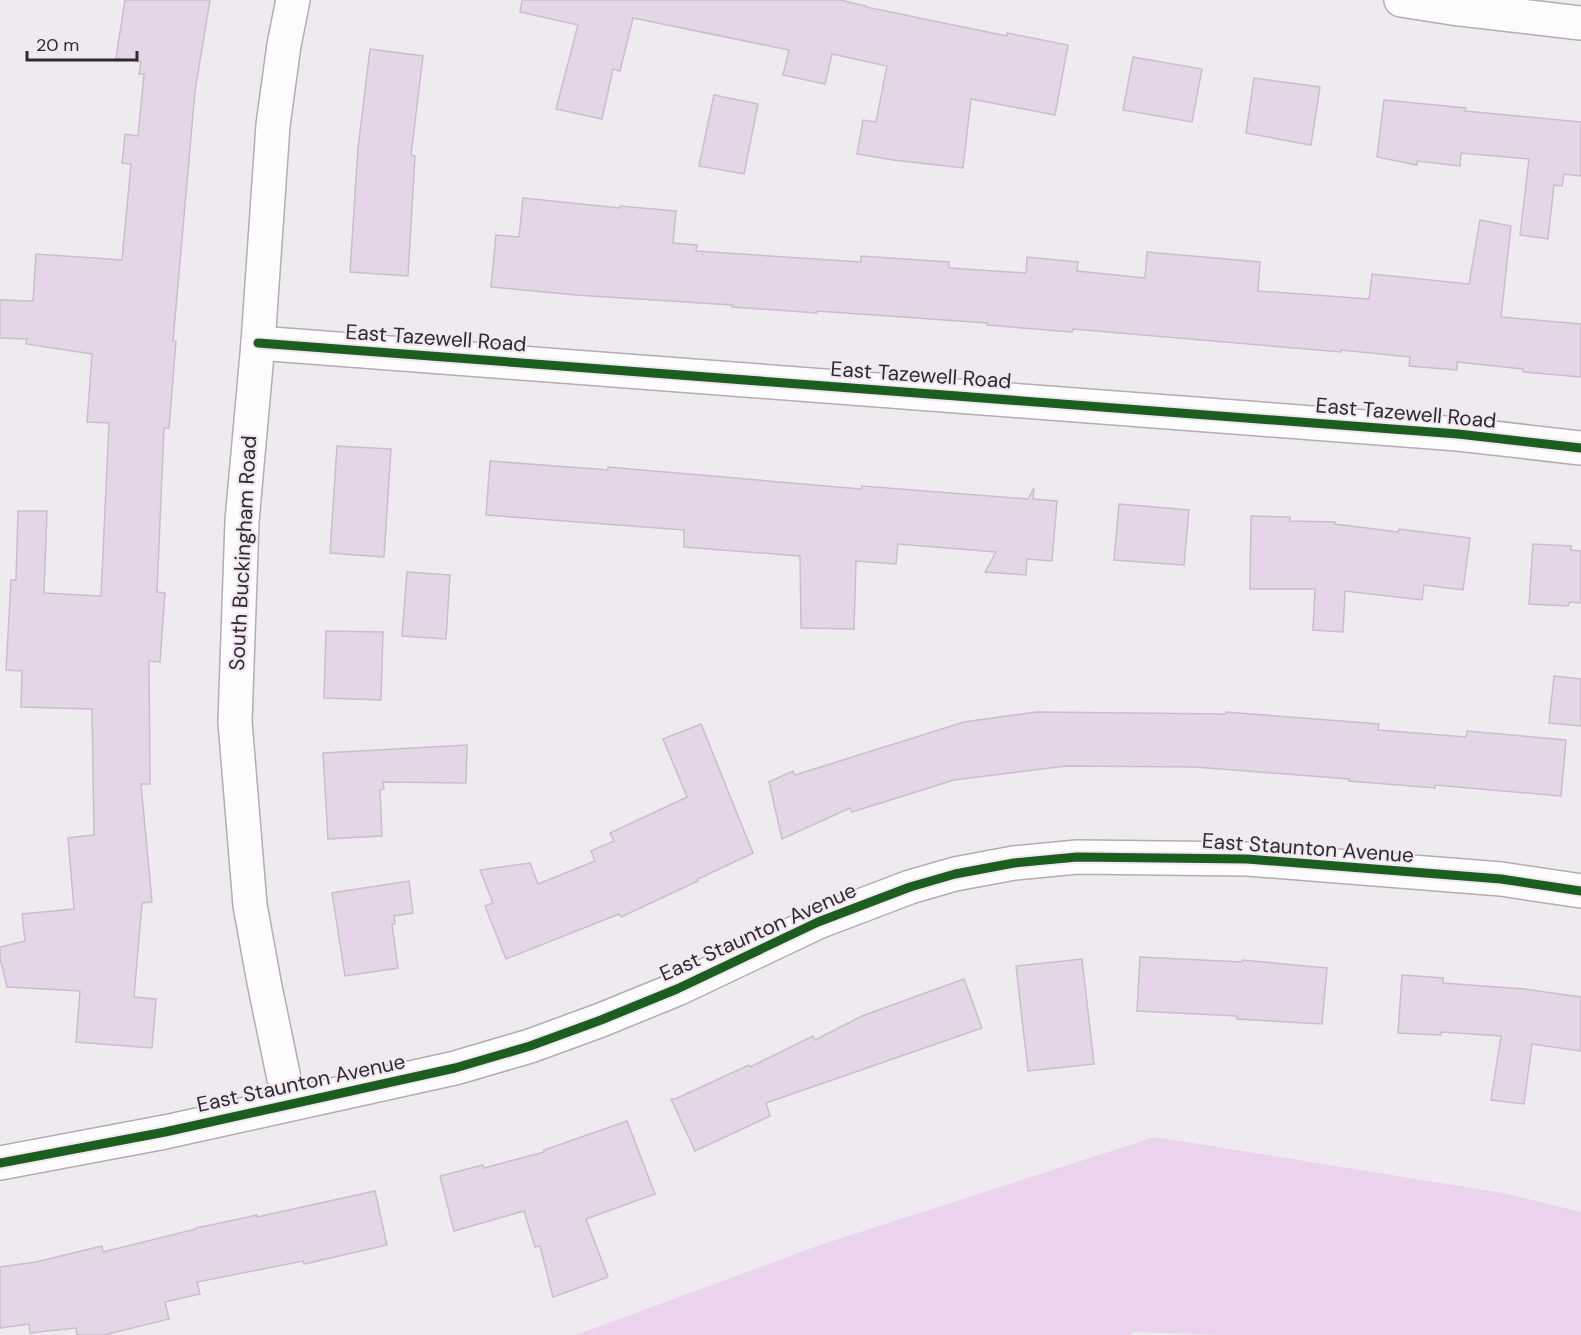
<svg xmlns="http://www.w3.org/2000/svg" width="1581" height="1335" viewBox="0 0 1581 1335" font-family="'DM Sans',sans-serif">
	<rect width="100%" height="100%" fill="#efeaf0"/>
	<!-- green -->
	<polygon fill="#ebd2ed" points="1155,1137 1503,1193 1581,1212 1581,1335 1224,1335 1135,1332 1128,1335 576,1335 820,1245"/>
	<!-- building -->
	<g fill="#e4d6e6" stroke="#c5c1c6" stroke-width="1.5">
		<polygon points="125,0 210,0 195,91 173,341 176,341 169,428 164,428 157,592 165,593 160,662 149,661 150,784 141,784 152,902 142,903 134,997 156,999 152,1048 76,1042 80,991 7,987 0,958 0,947 25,941 22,914 74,909 68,838 94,835 92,709 21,707 22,671 6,670 11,580 16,580 18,511 47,511 44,593 101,596 109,423 87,422 92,354 26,344 27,339 0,338 0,300 33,301 36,254 122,260 131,164 122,163 125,134 138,136 144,74 139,74 141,62 116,58"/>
		<polygon points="522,0 840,0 866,6 866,7 1007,36 1007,33 1068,45 1055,115 971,99 963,168 893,160 857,154 863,120 876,122 887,66 832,54 825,84 783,75 789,50 633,18 620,71 613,69 602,119 556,109 578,25 520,12"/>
		<polygon points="370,49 423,56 411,155 415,156 408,276 350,272 358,148"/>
		<polygon points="1133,57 1202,69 1192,122 1123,110"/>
		<polygon points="1254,78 1320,87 1311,145 1246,133"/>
		<polygon points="714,95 758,104 744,174 699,166"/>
		<polygon points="1384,100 1466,108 1465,111 1581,122 1581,176 1564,174 1562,186 1554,185 1548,239 1520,235 1529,159 1461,153 1460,166 1417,161 1417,165 1377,157"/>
		<polygon points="523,198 620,208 620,206 676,211 673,243 697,245 696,251 861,262 861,256 949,262 949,268 1026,273 1027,257 1078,262 1077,271 1145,278 1147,252 1260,262 1258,291 1369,299 1372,274 1469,284 1480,220 1511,226 1501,317 1581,324 1581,377 1523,372 1523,369 1457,362 1457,370 1409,366 1410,357 1341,350 1341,352 1073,329 1072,332 987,325 987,323 817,311 817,313 732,307 732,305 576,295 491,287 496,235 519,237"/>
		<polygon points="337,446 391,449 384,557 330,553"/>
		<polygon points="490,461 608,470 608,467 861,489 862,486 1028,499 1034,488 1033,499 1057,501 1052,561 1027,559 1026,575 985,572 996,552 898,544 896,564 856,561 854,629 801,628 800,556 684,547 684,530 486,515"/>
		<polygon points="1119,504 1189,510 1184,565 1114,560"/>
		<polygon points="1251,516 1290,517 1290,521 1335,522 1335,524 1398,532 1399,529 1470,538 1463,590 1424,585 1422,600 1345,591 1343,632 1313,630 1315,589 1250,589"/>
		<polygon points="1533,544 1571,546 1571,550 1581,551 1581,603 1570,602 1568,606 1529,604"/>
		<polygon points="407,572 450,575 446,639 402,636"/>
		<polygon points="326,631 383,632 381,700 324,698"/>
		<polygon points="1554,676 1581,679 1581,726 1549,723"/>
		<polygon points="1036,712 1226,714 1226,712 1379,724 1378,730 1466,737 1467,731 1566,740 1561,796 1435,785 1435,788 1349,781 1349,779 1195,767 1066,766 954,780 852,812 850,808 782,839 769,782 793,771 795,775 964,722"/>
		<polygon points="701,724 753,853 698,879 698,881 621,917 619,914 506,959 485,906 493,903 480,870 530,863 538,884 595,861 591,851 614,841 610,833 687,797 663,739"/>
		<polygon points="467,745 466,783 383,782 384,789 380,790 382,836 328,839 323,753"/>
		<polygon points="409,881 413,913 394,916 395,924 392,924 398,968 345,976 332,893"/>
		<polygon points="1140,957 1242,962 1242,960 1327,968 1322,1024 1237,1019 1237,1016 1137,1011"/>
		<polygon points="1082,959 1094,1064 1028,1071 1016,966"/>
		<polygon points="1402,975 1443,978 1443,983 1524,989 1581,997 1581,1051 1532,1044 1524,1104 1491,1100 1501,1036 1441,1032 1441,1035 1398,1033"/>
		<polygon points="964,979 982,1028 766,1103 770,1116 695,1151 671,1099 675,1099 749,1065 750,1067 813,1036 815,1040 862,1016"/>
		<polygon points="627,1121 655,1194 586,1219 608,1277 553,1297 540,1246 535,1247 524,1211 454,1231 440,1176 483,1165 484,1168 544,1152 544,1150"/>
		<polygon points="375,1191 387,1245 304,1264 303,1261 197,1282 200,1294 165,1302 169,1319 104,1335 77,1335 76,1328 30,1333 29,1324 0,1328 0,1267 36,1262 102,1246 103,1252 196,1229 196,1228 257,1215 257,1217"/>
	</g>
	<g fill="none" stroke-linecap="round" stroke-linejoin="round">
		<!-- minor casing -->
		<g stroke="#b1adb1" stroke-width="36">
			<g id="minor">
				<polyline points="1401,0 1452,8 1581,23"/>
				<polyline points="258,343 1458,434 1581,448"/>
				<polyline points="289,1103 264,982 250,905 235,722 242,521 258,343 273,125 284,45 293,0"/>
				<polyline points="0,1163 165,1132 455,1068 530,1046 601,1020 677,989 818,922 910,887 955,874 1014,863 1077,857 1247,859 1501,879 1581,891"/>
			</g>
		</g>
		<!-- minor -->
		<use href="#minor" stroke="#fdfcfd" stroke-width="33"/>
		<!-- cycleway casing -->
		<g stroke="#f1e8f2" stroke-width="13">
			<g id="cycleway">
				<polyline points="258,343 1458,434 1581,448"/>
				<polyline points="0,1163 165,1132 455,1068 530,1046 601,1020 677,989 818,922 910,887 955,874 1014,863 1077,857 1247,859 1501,879 1581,891"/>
			</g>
		</g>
		<!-- cycleway -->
		<use href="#cycleway" stroke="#1b5e20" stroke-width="9"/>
	</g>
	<g text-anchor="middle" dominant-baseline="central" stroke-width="4.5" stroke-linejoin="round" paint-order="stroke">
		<!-- street labels -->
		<g font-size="21" fill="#2e2b2f" stroke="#f1e8f2">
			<text transform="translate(436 338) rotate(4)">East Tazewell Road</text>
			<text transform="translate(921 375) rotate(4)">East Tazewell Road</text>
			<text transform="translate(1406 413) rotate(5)">East Tazewell Road</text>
			<text transform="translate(243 553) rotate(-87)">South Buckingham Road</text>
			<text transform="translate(1308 848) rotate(4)">East Staunton Avenue</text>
			<text transform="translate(758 932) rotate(-24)">East Staunton Avenue</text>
			<text transform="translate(301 1083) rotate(-12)">East Staunton Avenue</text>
		</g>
	</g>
	<!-- scale -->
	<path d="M27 51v9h110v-9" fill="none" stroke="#2e2b2f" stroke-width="3"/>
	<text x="36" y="51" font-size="18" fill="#2e2b2f" stroke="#f1e8f2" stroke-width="4.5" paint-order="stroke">20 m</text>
</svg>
